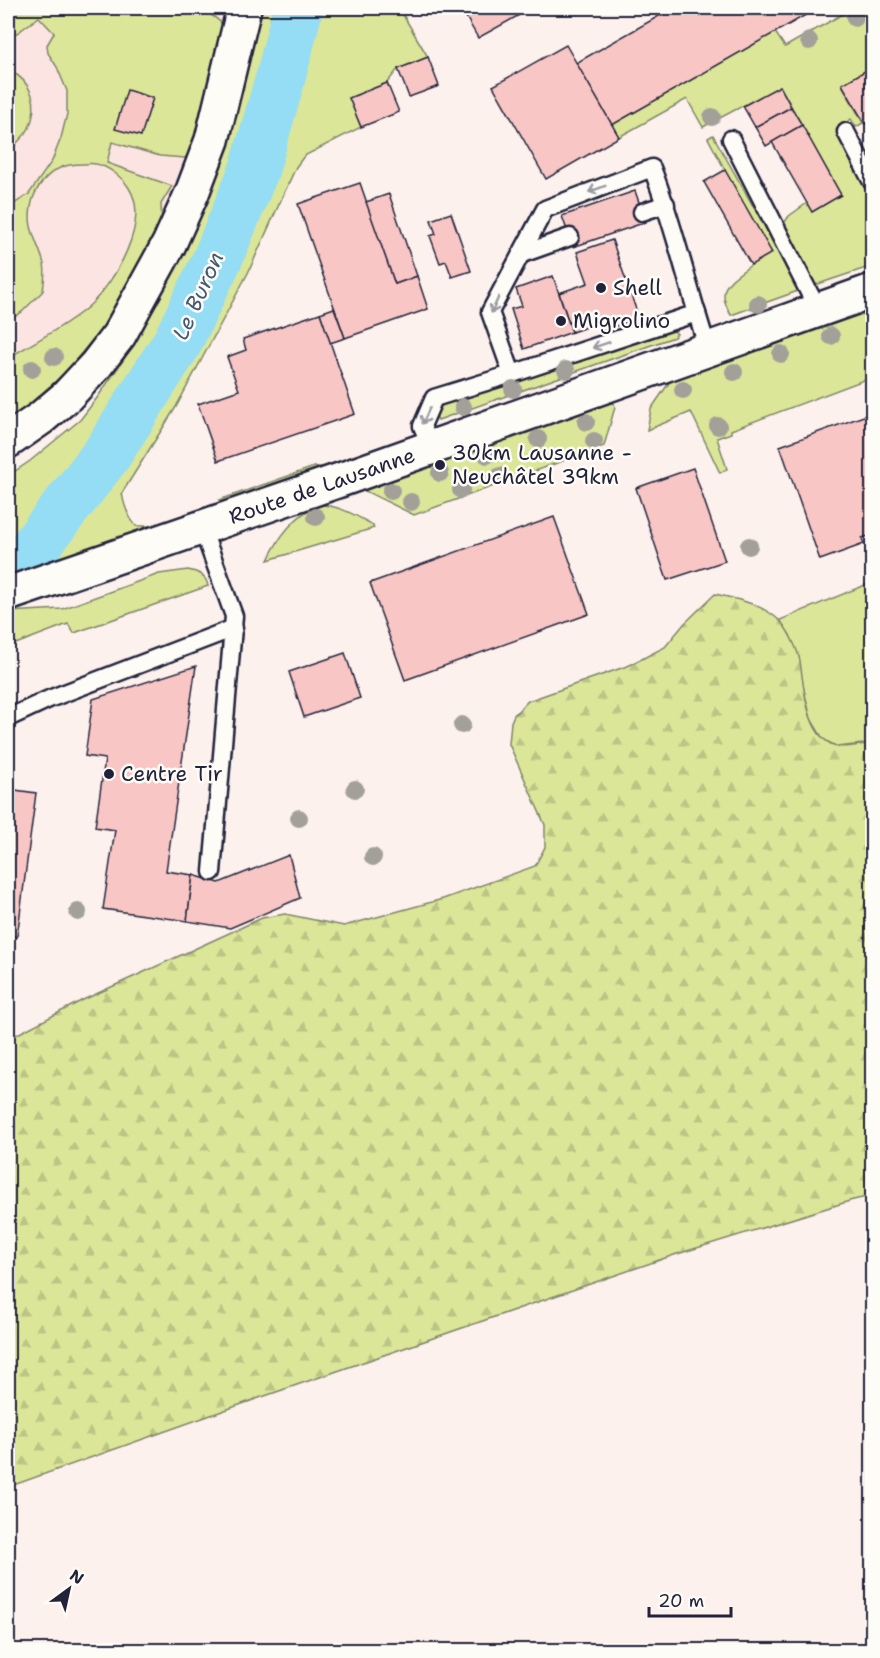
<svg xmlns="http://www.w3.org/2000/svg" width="880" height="1658" viewBox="0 0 880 1658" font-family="'Shantell Sans',sans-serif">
	<defs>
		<pattern id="forest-firs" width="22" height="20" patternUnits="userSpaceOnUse" patternTransform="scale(1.5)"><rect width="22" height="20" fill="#dbe698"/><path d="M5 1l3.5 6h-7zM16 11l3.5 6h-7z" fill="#bcc584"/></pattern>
	</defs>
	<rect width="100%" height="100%" fill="#fcf1ed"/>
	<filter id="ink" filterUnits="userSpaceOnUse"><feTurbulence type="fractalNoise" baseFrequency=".0167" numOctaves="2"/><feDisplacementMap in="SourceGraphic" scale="12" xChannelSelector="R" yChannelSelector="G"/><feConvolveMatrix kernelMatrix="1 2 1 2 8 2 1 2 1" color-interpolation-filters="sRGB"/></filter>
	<g filter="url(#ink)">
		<!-- built -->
		<polygon fill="#fbe4e1" points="8,8 244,8 212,140 119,335 8,441"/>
		<!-- green -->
		<g fill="#dbe698" stroke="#7e846a" stroke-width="1.5">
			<path d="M8,8H189C202,10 214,14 223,25L222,40L206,108L191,151L185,158L160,156L112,142L107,163L172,186L161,204L162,227L138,272L102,328L66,372L23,410L8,418V358C32,343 68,325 89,306C114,283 151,222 129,188C123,178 108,166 96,164C92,163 87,164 83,164C76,164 66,165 60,168C47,173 35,189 32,202C25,228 38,241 44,264C46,272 44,283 43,291L22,312L8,321V250L10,248L8,244V208L29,194L52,161L61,138L67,114V91L57,67L48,53L47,45L54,33L39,17L17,33H8Z"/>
			<path d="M258,8H399L428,57L398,69L387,83L349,98L361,127L304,156L296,167L248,273L176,407L122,493C124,505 128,517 136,526H151L154,532L8,578V476L30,461L80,420L97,398L124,359L168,277Z"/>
			<polygon points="853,8 872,8 872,67 842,85 863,123 856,127 851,119 836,130 872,199 872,266 815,285 787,244 782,226 789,216 807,203 812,212 841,195 780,86 703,127 687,99 619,137 612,125 775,32 785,47"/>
			<path d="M8,69C32,82 40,103 29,128C26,135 18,141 14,146L8,136Z"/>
			<path d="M713,135L793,277L798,291L731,315C714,287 730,281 751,265L725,170L708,138Z"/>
			<polygon points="872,307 872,377 731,430 731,433 717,438 727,469 720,473 691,412 647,430 651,409 673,377"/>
			<polygon points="660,329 674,331 677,334 674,337 438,420 436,416 442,405 502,383 509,385 606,352 610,345"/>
			<polygon points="612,399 615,407 604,446 414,515 365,491 362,487"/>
			<polygon points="314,467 324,467 321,470 220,507 219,500"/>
			<path d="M318,505C339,505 355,515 373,525L374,528L268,560C278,538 295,515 318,505Z"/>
			<path d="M188,570C198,572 206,575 208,586L74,633L68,624L8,647V612L62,609L159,574Z"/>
			<polygon points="872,582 872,743 837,747 823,739 811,719 802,682 799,658 790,635 780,620"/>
		</g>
		<!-- forest -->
		<path fill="url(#forest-firs)" stroke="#7e846a" stroke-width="1.5" d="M715,594C737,599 762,604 779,620C787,627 798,650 800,661C804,687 806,737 836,746C844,749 863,744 872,743V1196L853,1200L674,1255L259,1398L8,1487V1039L83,1000L262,918L285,914L344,926L443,899L535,866L545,847V825L509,744L511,722L514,715L528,701L630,665L665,647L684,624Z"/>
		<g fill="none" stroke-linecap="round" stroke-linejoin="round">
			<!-- river -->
			<polyline stroke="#94ddf5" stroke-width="50" points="31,552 107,454 177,343 217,260 254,170 281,76 298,8"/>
		</g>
		<!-- building -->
		<g fill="#f8c7c5" stroke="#22223b" stroke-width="1.5">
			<polygon points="461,8 532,8 478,38"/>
			<polygon points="673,8 818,8 612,125 576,63"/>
			<polygon points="566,45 619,137 546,179 493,86"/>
			<polygon points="428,57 439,86 409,97 398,69"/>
			<polygon points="872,67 872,120 865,124 842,84"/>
			<polygon points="387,83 399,112 361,127 349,98"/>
			<polygon points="780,86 791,107 755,127 743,106"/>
			<polygon points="127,90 153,98 141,136 115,129"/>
			<polygon points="791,107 802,125 766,146 755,127"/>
			<polygon points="802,125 841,195 812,212 772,142"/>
			<polygon points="725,170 772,253 751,265 704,182"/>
			<polygon points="360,183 395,284 417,276 428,309 345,338 298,204"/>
			<polygon points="635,191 646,222 573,247 562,216"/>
			<polygon points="389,194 417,276 395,284 366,202"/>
			<polygon points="451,213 471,271 452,277 446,261 440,263 430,236 436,234 431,220"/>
			<polygon points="612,240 639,318 604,330 601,322 572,332 559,293 588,283 577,252"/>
			<polygon points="553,276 572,332 524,349 511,309 522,306 516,289"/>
			<polygon points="334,308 345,338 330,343 320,313"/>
			<polygon points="320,313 355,414 218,461 198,404 239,390 227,357 246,350 243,339"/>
			<polygon points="872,413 872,463 871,464 872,469 872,535 862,538 864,544 820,560 780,446"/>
			<polygon points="693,468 725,561 667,580 636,488"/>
			<polygon points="554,517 589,614 405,680 370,583"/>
			<polygon points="345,653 360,698 304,717 289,672"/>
			<polygon points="196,666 166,871 193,875 187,921 103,909 115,830 95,827 105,759 85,756 93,699"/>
			<polygon points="8,789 36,793 17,937 8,935"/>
			<polygon points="289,855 300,898 230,928 187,921 193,875 219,883"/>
		</g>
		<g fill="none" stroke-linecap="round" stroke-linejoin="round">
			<!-- lane casing -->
			<g stroke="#22223b" stroke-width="21">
				<g id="lane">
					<polyline points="846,132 872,182"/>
					<polyline points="731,139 818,310"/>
					<polyline points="642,212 666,204"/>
					<polyline points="522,254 570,237"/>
					<path d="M512,374L490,312L545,209L652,168C675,227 688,289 708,349"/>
					<polyline points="431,447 422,426 434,398 512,374 697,313"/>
					<polyline points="202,528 234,616 212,872"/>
					<polyline points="8,718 49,699 234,628"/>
				</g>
			</g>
			<!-- secondary casing -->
			<g stroke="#22223b" stroke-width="38">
				<polyline id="secondary" points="8,441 41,418 67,396 96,365 119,335 169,244 192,193 212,140 244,8"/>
			</g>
			<!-- primary casing -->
			<g stroke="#22223b" stroke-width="38">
				<polyline id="primary" points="8,594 340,480 872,291"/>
			</g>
			<!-- lane -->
			<use href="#lane" stroke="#fdfcf7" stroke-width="16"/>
			<!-- secondary -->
			<use href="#secondary" stroke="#fdfcf7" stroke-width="33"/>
			<!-- primary -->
			<use href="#primary" stroke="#fdfcf7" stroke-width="33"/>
		</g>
		<!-- trees -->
		<g fill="#a3a09a">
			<circle cx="855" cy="18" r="9"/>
			<circle cx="809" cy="41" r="9"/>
			<circle cx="712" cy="117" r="9"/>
			<circle cx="758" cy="304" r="9"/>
			<circle cx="831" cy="336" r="9"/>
			<circle cx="781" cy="354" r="9"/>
			<circle cx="54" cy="357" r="9"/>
			<circle cx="32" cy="369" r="9"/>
			<circle cx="566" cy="370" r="9"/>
			<circle cx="734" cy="372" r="9"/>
			<circle cx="513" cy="389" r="9"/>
			<circle cx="683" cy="390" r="9"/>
			<circle cx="463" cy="407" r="9"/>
			<circle cx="586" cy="422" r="9"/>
			<circle cx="718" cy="426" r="9"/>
			<circle cx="538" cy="439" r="9"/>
			<circle cx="594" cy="441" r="9"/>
			<circle cx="487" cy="455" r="9"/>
			<circle cx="440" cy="473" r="9"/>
			<circle cx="500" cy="476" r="9"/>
			<circle cx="461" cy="490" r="9"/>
			<circle cx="391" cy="491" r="9"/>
			<circle cx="411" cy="502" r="9"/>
			<circle cx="316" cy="517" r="9"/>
			<circle cx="749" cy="546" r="9"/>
			<circle cx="462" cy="725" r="9"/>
			<circle cx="355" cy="789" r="9"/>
			<circle cx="299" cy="818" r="9"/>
			<circle cx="373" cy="857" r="9"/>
			<circle cx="78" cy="912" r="9"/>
		</g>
		<!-- one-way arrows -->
		<defs><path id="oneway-shaft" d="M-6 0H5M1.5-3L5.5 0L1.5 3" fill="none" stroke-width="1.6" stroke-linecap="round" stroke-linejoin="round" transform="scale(1.5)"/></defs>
		<g stroke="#9a9aa2">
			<use href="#oneway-shaft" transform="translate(597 189) rotate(159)"/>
			<use href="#oneway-shaft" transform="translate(495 305) rotate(114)"/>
			<use href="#oneway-shaft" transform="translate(601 345) rotate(162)"/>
			<use href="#oneway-shaft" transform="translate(426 416) rotate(114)"/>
		</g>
	</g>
	<!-- markers -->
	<g fill="#22223b" stroke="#fdfcf7" stroke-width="2">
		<circle cx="601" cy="288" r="6"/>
		<circle cx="561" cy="321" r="6"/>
		<circle cx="440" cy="465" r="6"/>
		<circle cx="109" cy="774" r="6"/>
	</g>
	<g text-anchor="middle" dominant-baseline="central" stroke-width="5" stroke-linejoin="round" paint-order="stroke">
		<!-- poi labels -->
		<g font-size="21" fill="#22223b" stroke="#fdfcf7" text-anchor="start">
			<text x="613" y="288">Shell</text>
			<text x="573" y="321">Migrolino</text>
			<text x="452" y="453">30km Lausanne -<tspan x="452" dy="24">Neuchâtel 39km</tspan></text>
			<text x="121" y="774">Centre Tir</text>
		</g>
		<!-- street labels -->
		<g font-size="21" fill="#22223b" stroke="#fdfcf7">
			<text transform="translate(322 486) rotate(-19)">Route de Lausanne</text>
		</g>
		<!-- water labels -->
		<g font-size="22" font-style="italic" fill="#445a73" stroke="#fdfcf7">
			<text transform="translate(198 296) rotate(-66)">Le Buron</text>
		</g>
	</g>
	<!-- margin -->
	<rect width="880" height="1658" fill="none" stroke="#fdfcf7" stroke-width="30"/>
	<rect x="15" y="15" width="850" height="1628" fill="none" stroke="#22223b" stroke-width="2" filter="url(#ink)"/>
	<!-- north arrow -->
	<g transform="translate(69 1589) rotate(33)" stroke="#fdfcf7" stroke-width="4.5" paint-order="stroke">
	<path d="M0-4.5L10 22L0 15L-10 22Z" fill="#22223b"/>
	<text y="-9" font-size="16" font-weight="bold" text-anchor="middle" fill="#22223b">N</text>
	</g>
	<!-- scale -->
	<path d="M649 1607v9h82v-9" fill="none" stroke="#22223b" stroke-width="3"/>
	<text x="658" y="1607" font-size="18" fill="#22223b" stroke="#fdfcf7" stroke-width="4.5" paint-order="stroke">20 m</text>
</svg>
